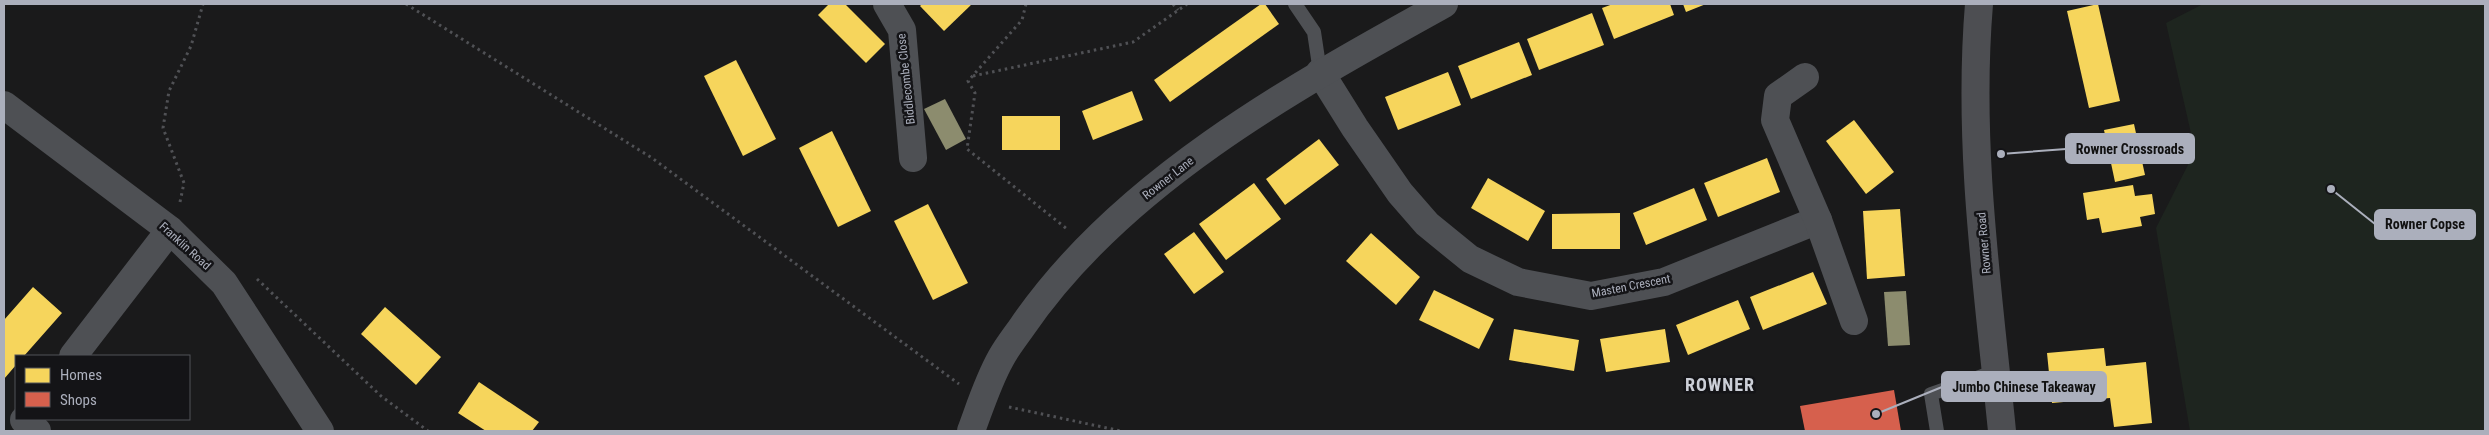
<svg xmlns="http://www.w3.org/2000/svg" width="2489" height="435" viewBox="0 0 2489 435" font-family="'Roboto Condensed',sans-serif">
	<rect width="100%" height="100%" fill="#1a1a1b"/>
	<!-- green -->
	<polygon fill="#1e251f" points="2203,4 2485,4 2485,431 2190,431 2156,228 2195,151 2166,23"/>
	<!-- homes -->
	<g fill="#f6d55c">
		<polygon points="829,4 845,4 885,44 866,63 818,15"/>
		<polygon points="922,4 972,4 944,31 920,6"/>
		<polygon points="1261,4 1265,4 1279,24 1170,102 1154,80"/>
		<polygon points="1613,4 1670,4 1674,15 1614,39 1602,8"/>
		<polygon points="1683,4 1706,4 1686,12"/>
		<polygon points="2098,4 2120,101 2089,108 2067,11"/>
		<polygon points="1592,13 1604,45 1539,70 1527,39"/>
		<polygon points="1519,42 1532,75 1471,99 1458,66"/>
		<polygon points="736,60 776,139 743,156 704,76"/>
		<polygon points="1448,72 1461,105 1398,130 1385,97"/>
		<polygon points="1132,91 1143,120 1093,140 1082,111"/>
		<rect x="1002" y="116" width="58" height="34"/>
		<polygon points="1854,120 1894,172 1866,194 1826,141"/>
		<polygon points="2134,124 2145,175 2115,182 2104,130"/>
		<polygon points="832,131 871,211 838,227 799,148"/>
		<polygon points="1319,139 1339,165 1285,205 1266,179"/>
		<polygon points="1767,158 1780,192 1718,217 1704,183"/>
		<polygon points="1488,178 1545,211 1528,241 1471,208"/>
		<polygon points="1254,183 1281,219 1226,260 1199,224"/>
		<polygon points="2133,185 2135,196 2152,194 2155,214 2140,217 2142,226 2102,233 2099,218 2087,220 2083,193"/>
		<polygon points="1694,188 1707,220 1646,245 1633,213"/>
		<polygon points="928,204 968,283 933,300 894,221"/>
		<polygon points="1900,209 1905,276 1867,279 1863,211"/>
		<polygon points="1620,213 1620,249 1552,249 1552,214"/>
		<polygon points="1194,232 1224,272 1194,294 1164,254"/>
		<polygon points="1371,233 1420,277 1396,305 1346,261"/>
		<polygon points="1813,272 1827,304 1763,330 1750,297"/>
		<polygon points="33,287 62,313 24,356 16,356 16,365 4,379 4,320"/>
		<polygon points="1434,290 1494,319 1479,349 1419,320"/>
		<polygon points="1738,300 1750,329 1688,355 1676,325"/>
		<polygon points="385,307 441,357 416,385 361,334"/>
		<polygon points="1514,329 1579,340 1574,371 1509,360"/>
		<polygon points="1665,329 1670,362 1606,372 1600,339"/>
		<polygon points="2104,348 2106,366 2146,362 2152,423 2114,427 2110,398 2052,403 2047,353"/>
		<polygon points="479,382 539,422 532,431 486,431 458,413"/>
	</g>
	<!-- shops -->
	<polygon fill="#d6604d" points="1894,390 1901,431 1805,431 1800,406"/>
	<!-- industry -->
	<g fill="#8c8c6e">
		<polygon points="945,99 966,139 946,150 924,109"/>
		<polygon points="1906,291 1910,345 1888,346 1884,292"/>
	</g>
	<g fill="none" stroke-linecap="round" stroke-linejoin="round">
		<!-- path -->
		<g stroke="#505155" stroke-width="3" stroke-dasharray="2.5 4" stroke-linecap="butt">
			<polyline points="406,4 652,158 959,384"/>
			<polyline points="1026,4 1022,20 968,81 975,93 967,149 1067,229"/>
			<polyline points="1173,4 1178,10"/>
			<polyline points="973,76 1133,42 1187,4"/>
			<polyline points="180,202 184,183 163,128 169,91 191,46 203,4"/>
			<polyline points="257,279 381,396 428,431"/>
			<polyline points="1009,407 1121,431"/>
		</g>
		<!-- service -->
		<g stroke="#4e5054" stroke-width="14">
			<polyline points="1295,4 1314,32 1320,72"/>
			<polyline points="1937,431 1931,394 1996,371"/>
		</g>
		<!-- minor -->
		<g stroke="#4e5054" stroke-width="28">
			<polyline points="887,4 902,30 913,158"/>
			<polyline points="1320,72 1355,128 1400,193 1427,224 1470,259 1518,282 1591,296 1664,282 1818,220"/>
			<polyline points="1805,77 1778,96 1775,120 1818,220 1854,321"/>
			<polyline points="4,105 170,230 224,283 320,431"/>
			<polyline points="73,356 170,230"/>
			<polyline points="25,419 24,420 37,431"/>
			<path d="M971,431C980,407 988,381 1001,358C1007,347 1015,337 1022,327C1121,182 1294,87 1444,4"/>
		</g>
		<!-- secondary -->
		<path stroke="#4d4e52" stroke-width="28" d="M1979,4C1967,147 1988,289 2002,431"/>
	</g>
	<g text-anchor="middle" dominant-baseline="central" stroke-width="5" stroke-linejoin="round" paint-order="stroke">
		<!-- street labels -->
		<g font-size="12" fill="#abafbc" stroke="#141417">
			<text transform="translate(906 79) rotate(-96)">Biddlecombe Close</text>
			<text transform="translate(1168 178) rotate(-38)">Rowner Lane</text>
			<text transform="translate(1984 243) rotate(-95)">Rowner Road</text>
			<text transform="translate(185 246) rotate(42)">Franklin Road</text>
			<text transform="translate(1631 286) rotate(-11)">Masten Crescent</text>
		</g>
		<!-- district labels -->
		<g font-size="18" font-weight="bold" letter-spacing="1" fill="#cccfd7" stroke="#141417">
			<text x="1720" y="384">ROWNER</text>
		</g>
	</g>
	<!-- callouts -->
	<path fill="none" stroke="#abafbc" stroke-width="2" d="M2001 154L2066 149M2331 189L2375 224M1876 414L1942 387"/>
	<g fill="#abafbc" stroke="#141417" stroke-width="2">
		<circle cx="2001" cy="154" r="5"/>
		<circle cx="2331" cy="189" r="5"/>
		<circle cx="1876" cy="414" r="5"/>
	</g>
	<g fill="#abafbc" stroke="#abafbc" stroke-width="2">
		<rect x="2066" y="134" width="128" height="29" rx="5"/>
		<rect x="2375" y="210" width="100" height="29" rx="5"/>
		<rect x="1942" y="372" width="164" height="29" rx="5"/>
	</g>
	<g font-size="14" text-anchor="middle" font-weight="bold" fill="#111">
		<text x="2130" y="154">Rowner Crossroads</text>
		<text x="2425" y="229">Rowner Copse</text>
		<text x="2024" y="392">Jumbo Chinese Takeaway</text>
	</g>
	<!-- border -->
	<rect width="2489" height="435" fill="none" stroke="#abafbc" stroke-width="10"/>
	<!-- legend -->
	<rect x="15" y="355" width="175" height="65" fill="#141417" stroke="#505259"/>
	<rect x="25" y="368" width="25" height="15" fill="#f6d55c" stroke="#505259"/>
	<text x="60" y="380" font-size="15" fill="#abafbc">Homes</text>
	<rect x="25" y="392" width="25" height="15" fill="#d6604d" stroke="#505259"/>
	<text x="60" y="405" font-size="15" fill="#abafbc">Shops</text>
</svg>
